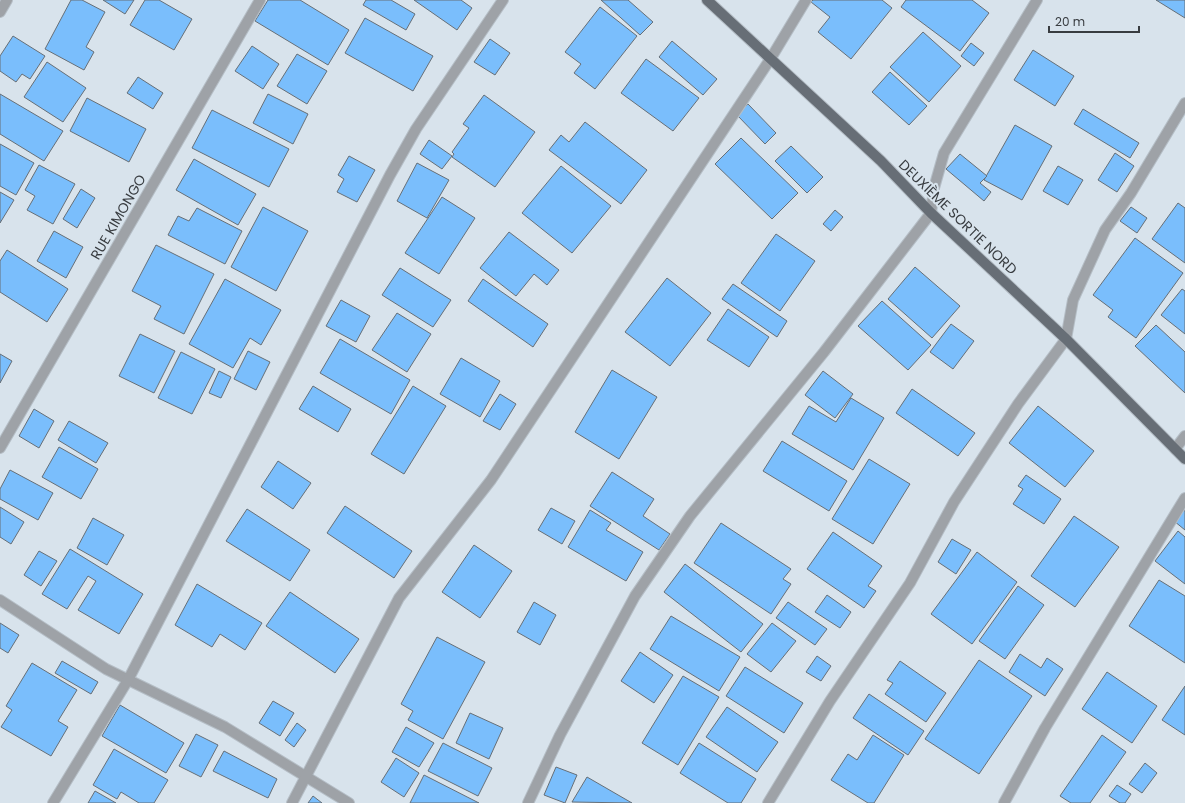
<svg xmlns="http://www.w3.org/2000/svg" width="1185" height="803" viewBox="0 0 1185 803" font-family="Poppins,sans-serif">
	<rect width="100%" height="100%" fill="#d8e3ec"/>
	<!-- building -->
	<g fill="#7abefc" stroke="#666f77">
		<polygon points="71,0 82,0 105,12 86,47 94,52 84,70 45,49"/>
		<polygon points="103,0 134,0 125,14"/>
		<polygon points="145,0 159,0 192,19 174,50 130,25"/>
		<polygon points="268,0 300,0 349,30 328,65 255,21"/>
		<polygon points="366,0 391,0 415,14 406,30 363,5"/>
		<polygon points="414,0 461,0 472,8 457,30"/>
		<polygon points="601,0 628,0 653,22 640,35"/>
		<polygon points="813,0 882,0 892,8 851,59 818,32 830,17 811,2"/>
		<polygon points="906,0 972,0 989,13 960,51 901,7"/>
		<polygon points="1156,0 1185,0 1185,18"/>
		<polygon points="600,7 637,36 595,89 574,73 581,64 565,52"/>
		<polygon points="365,18 433,56 413,91 345,53"/>
		<polygon points="923,32 961,66 929,102 890,67"/>
		<polygon points="13,36 45,56 30,79 22,74 16,82 0,71 0,56"/>
		<polygon points="490,39 510,53 495,75 474,62"/>
		<polygon points="672,41 717,79 703,95 659,57"/>
		<polygon points="971,43 984,53 974,66 961,56"/>
		<polygon points="252,46 279,64 263,89 235,71"/>
		<polygon points="1033,50 1074,76 1055,106 1014,80"/>
		<polygon points="297,54 327,71 307,104 277,86"/>
		<polygon points="646,59 699,98 673,131 621,93"/>
		<polygon points="47,62 86,88 63,122 24,97"/>
		<polygon points="890,72 927,106 909,125 872,92"/>
		<polygon points="138,77 163,93 153,109 127,93"/>
		<polygon points="0,94 63,131 44,161 0,134"/>
		<polygon points="268,94 308,114 293,144 253,123"/>
		<polygon points="484,95 535,132 495,187 452,157 454,154 452,152 469,128 463,124"/>
		<polygon points="87,98 146,129 129,162 70,131"/>
		<polygon points="748,104 776,133 765,144 737,115"/>
		<polygon points="1083,109 1139,143 1130,158 1074,124"/>
		<polygon points="212,110 289,149 269,187 192,148"/>
		<polygon points="585,122 647,170 621,204 549,150 561,135 569,142"/>
		<polygon points="1015,125 1052,146 1022,200 984,180"/>
		<polygon points="741,138 798,193 772,219 715,164"/>
		<polygon points="429,140 452,156 442,169 420,154"/>
		<polygon points="0,144 34,163 16,195 0,186"/>
		<polygon points="791,146 823,177 807,193 775,161"/>
		<polygon points="1115,153 1134,166 1117,192 1098,180"/>
		<polygon points="960,154 987,176 980,183 991,192 984,201 946,169"/>
		<polygon points="349,156 375,170 357,202 337,192 344,179 338,175"/>
		<polygon points="194,159 256,194 238,225 176,190"/>
		<polygon points="417,163 449,180 427,218 397,201"/>
		<polygon points="39,165 75,184 53,224 27,210 35,196 25,190"/>
		<polygon points="561,166 611,206 572,253 522,213"/>
		<polygon points="1058,166 1083,180 1068,205 1043,191"/>
		<polygon points="81,189 95,198 77,228 63,219"/>
		<polygon points="0,192 14,200 0,223"/>
		<polygon points="442,197 475,218 439,274 405,253"/>
		<polygon points="1178,203 1185,208 1185,263 1152,239"/>
		<polygon points="263,207 308,231 276,291 231,267"/>
		<polygon points="1131,207 1147,218 1137,233 1120,221"/>
		<polygon points="197,208 242,231 225,264 168,235 178,216 189,221"/>
		<polygon points="835,210 843,217 831,231 823,224"/>
		<polygon points="54,231 83,247 66,278 37,261"/>
		<polygon points="509,232 559,270 547,285 534,274 516,296 480,268"/>
		<polygon points="776,234 815,261 780,311 741,283"/>
		<polygon points="1135,238 1183,273 1136,338 1108,317 1113,310 1093,295"/>
		<polygon points="156,245 214,274 184,334 154,319 161,306 132,291"/>
		<polygon points="7,250 68,289 47,322 0,292 0,261"/>
		<polygon points="915,267 960,306 932,338 888,299"/>
		<polygon points="400,268 451,300 433,327 382,295"/>
		<polygon points="667,278 711,313 670,366 625,332"/>
		<polygon points="225,279 281,310 261,345 250,338 233,368 189,344"/>
		<polygon points="483,279 548,324 533,347 468,301"/>
		<polygon points="733,284 787,321 777,337 722,299"/>
		<polygon points="1182,289 1185,291 1185,334 1161,315"/>
		<polygon points="341,300 370,316 356,342 326,326"/>
		<polygon points="882,301 931,345 908,370 858,326"/>
		<polygon points="728,309 769,337 749,367 707,340"/>
		<polygon points="397,313 431,334 407,372 372,350"/>
		<polygon points="951,324 974,341 953,369 930,352"/>
		<polygon points="1156,325 1185,352 1185,393 1135,346"/>
		<polygon points="140,334 175,351 154,393 119,376"/>
		<polygon points="340,339 410,380 391,414 320,373"/>
		<polygon points="248,351 270,362 256,390 234,379"/>
		<polygon points="181,352 215,369 192,414 158,398"/>
		<polygon points="0,354 12,361 0,383"/>
		<polygon points="461,358 500,381 480,417 440,394"/>
		<polygon points="612,370 657,397 619,459 575,432"/>
		<polygon points="219,371 231,377 221,398 209,393"/>
		<polygon points="823,371 853,394 835,418 805,395"/>
		<polygon points="313,386 351,409 338,432 299,409"/>
		<polygon points="413,386 446,406 404,474 371,454"/>
		<polygon points="912,389 975,433 958,456 896,413"/>
		<polygon points="500,394 516,404 500,430 483,421"/>
		<polygon points="851,398 884,418 853,470 792,434 809,406 836,422"/>
		<polygon points="1038,406 1094,451 1065,487 1009,443"/>
		<polygon points="34,409 54,421 39,448 19,436"/>
		<polygon points="69,421 108,443 96,463 58,440"/>
		<polygon points="782,441 847,481 829,511 763,471"/>
		<polygon points="59,447 98,469 81,499 42,477"/>
		<polygon points="869,459 910,484 873,544 832,519"/>
		<polygon points="278,461 311,483 293,509 261,487"/>
		<polygon points="10,470 53,493 38,520 0,499 0,489"/>
		<polygon points="612,472 654,499 643,516 670,534 659,550 590,506"/>
		<polygon points="1026,475 1061,499 1044,524 1013,504 1023,489 1018,486"/>
		<polygon points="345,506 412,551 394,578 327,533"/>
		<polygon points="0,507 24,522 11,544 0,537"/>
		<polygon points="551,508 575,521 562,544 538,530"/>
		<polygon points="247,509 310,550 290,581 226,541"/>
		<polygon points="590,510 611,523 606,530 643,552 626,581 568,547"/>
		<polygon points="1183,510 1185,511 1185,530 1174,521"/>
		<polygon points="1074,516 1119,547 1075,607 1031,576"/>
		<polygon points="93,518 124,535 107,565 77,548"/>
		<polygon points="721,523 791,569 783,579 791,584 771,614 694,563"/>
		<polygon points="1178,531 1185,537 1185,584 1155,561"/>
		<polygon points="833,532 882,566 868,586 876,591 864,608 807,569"/>
		<polygon points="952,539 971,550 956,574 938,562"/>
		<polygon points="474,545 512,571 480,618 442,592"/>
		<polygon points="70,549 143,594 119,634 78,610 96,581 88,576 67,609 42,594"/>
		<polygon points="39,551 57,561 41,586 24,575"/>
		<polygon points="977,552 1017,582 972,644 931,614"/>
		<polygon points="685,564 763,624 741,652 664,592"/>
		<polygon points="1159,580 1185,596 1185,663 1129,626"/>
		<polygon points="197,584 262,623 245,650 220,634 212,647 175,625"/>
		<polygon points="1018,586 1044,605 1005,659 979,641"/>
		<polygon points="290,592 359,639 335,673 266,626"/>
		<polygon points="827,595 851,612 840,628 815,612"/>
		<polygon points="534,602 556,615 540,645 517,632"/>
		<polygon points="788,602 827,629 815,645 776,618"/>
		<polygon points="671,616 740,657 719,691 650,649"/>
		<polygon points="0,623 19,635 8,653 0,648"/>
		<polygon points="772,623 796,641 771,672 747,654"/>
		<polygon points="437,637 485,662 443,739 408,720 413,711 401,704"/>
		<polygon points="640,652 673,675 654,703 621,681"/>
		<polygon points="1020,654 1041,668 1047,658 1063,669 1045,696 1009,672"/>
		<polygon points="817,656 831,666 821,681 806,672"/>
		<polygon points="979,660 1032,696 979,774 925,739"/>
		<polygon points="62,661 98,682 91,694 55,673"/>
		<polygon points="900,661 946,693 926,722 885,694 893,683 887,680"/>
		<polygon points="32,663 77,690 58,721 68,727 51,756 1,727 12,710 6,706"/>
		<polygon points="745,667 803,703 784,733 726,696"/>
		<polygon points="1107,672 1157,706 1132,743 1082,709"/>
		<polygon points="683,676 719,697 678,765 642,743"/>
		<polygon points="1185,686 1185,735 1162,720"/>
		<polygon points="869,694 924,731 908,755 853,718"/>
		<polygon points="273,701 294,713 280,736 259,723"/>
		<polygon points="120,705 184,743 166,773 102,736"/>
		<polygon points="727,707 778,742 757,772 706,737"/>
		<polygon points="470,713 503,728 489,759 456,743"/>
		<polygon points="297,723 306,730 294,747 285,740"/>
		<polygon points="406,727 434,743 419,767 392,752"/>
		<polygon points="196,734 218,745 201,777 179,766"/>
		<polygon points="873,735 904,755 874,803 868,803 831,780 848,754 857,760"/>
		<polygon points="1102,735 1126,752 1090,803 1071,803 1060,796"/>
		<polygon points="443,743 492,768 478,796 428,771"/>
		<polygon points="699,743 756,779 741,803 728,803 680,773"/>
		<polygon points="114,749 168,780 154,803 139,803 121,792 117,799 93,785"/>
		<polygon points="224,751 277,779 268,798 213,771"/>
		<polygon points="396,758 419,773 404,797 381,782"/>
		<polygon points="1145,763 1157,773 1142,793 1129,784"/>
		<polygon points="556,767 577,775 565,803 544,795"/>
		<polygon points="424,775 479,803 410,803"/>
		<polygon points="587,777 632,803 572,802"/>
		<polygon points="1117,785 1131,794 1125,803 1120,803 1109,796"/>
		<polygon points="95,791 116,803 88,803"/>
		<polygon points="313,796 322,803 308,803"/>
	</g>
	<g fill="none" stroke-linecap="round" stroke-linejoin="round">
		<!-- minor casing -->
		<g stroke="#b5bec6" stroke-width="12">
			<g id="minor">
				<polyline points="0,12 7,0"/>
				<polyline points="0,448 260,0"/>
				<polyline points="1175,449 1185,436"/>
				<polyline points="0,600 106,669 225,727 349,803"/>
				<polyline points="53,803 128,680 390,175 416,129 503,0"/>
				<polyline points="292,803 399,598 491,480 771,58 806,0"/>
				<polyline points="528,803 560,735 635,596 690,516 824,352 931,213 934,188 944,153 1037,0"/>
				<polyline points="768,803 830,701 910,583 954,502 1018,404 1066,339 1073,300 1105,230 1131,193 1185,103"/>
				<polyline points="1004,803 1045,728 1185,498"/>
			</g>
		</g>
		<!-- major casing -->
		<g stroke="#b5bec6" stroke-width="12">
			<polyline id="major" points="707,0 881,161 931,213 1066,339 1185,459"/>
		</g>
		<!-- minor -->
		<use href="#minor" stroke="#9ea2a7" stroke-width="10"/>
		<!-- major -->
		<use href="#major" stroke="#676e76" stroke-width="10"/>
	</g>
	<g text-anchor="middle" dominant-baseline="central" stroke-width="4" stroke-linejoin="round" paint-order="stroke">
		<!-- street labels -->
		<g font-size="14" fill="#383c40" stroke="#d8e3ec">
			<text transform="translate(118 217) rotate(-60)">RUE KIMONGO</text>
			<text transform="translate(958 217) rotate(44)">DEUXIÈME SORTIE NORD</text>
		</g>
	</g>
	<!-- scale -->
	<path d="M1049 26v6h90v-6" fill="none" stroke="#383c40" stroke-width="2"/>
	<text x="1055" y="26" font-size="12" fill="#383c40" stroke="#d8e3ec" stroke-width="3" paint-order="stroke">20 m</text>
</svg>
